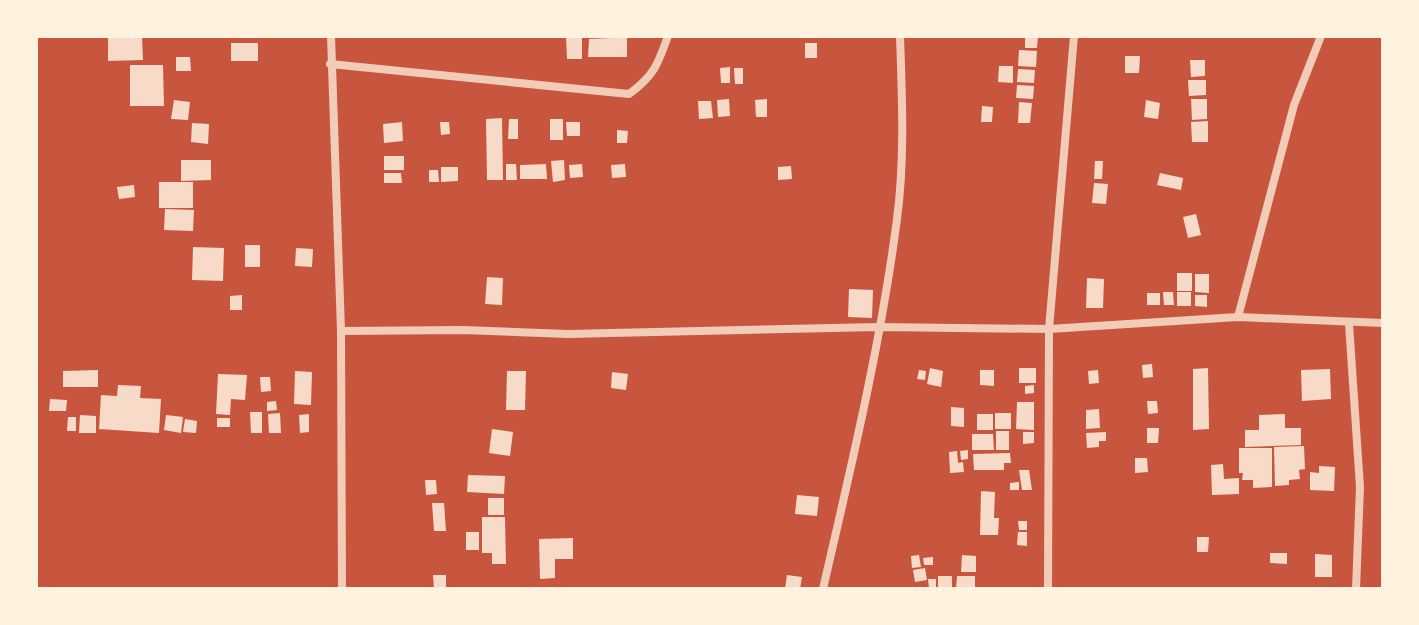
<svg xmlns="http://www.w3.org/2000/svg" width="1419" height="625" viewBox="0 0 1419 625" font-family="Barlow,sans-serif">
	<rect width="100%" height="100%" fill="#c8553d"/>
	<!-- building -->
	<g fill="#f7dbc8">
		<polygon points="108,36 142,36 143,60 108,61"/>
		<polygon points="566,36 582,36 582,59 567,59"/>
		<polygon points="612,36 627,36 627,57 588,57 589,39 612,38"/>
		<polygon points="1025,36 1038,36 1037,48 1025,48"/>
		<rect x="231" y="43" width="27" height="18"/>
		<rect x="805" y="43" width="12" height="15"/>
		<polygon points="1019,50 1037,51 1036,67 1018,66"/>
		<polygon points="1125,56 1140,56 1139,73 1125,73"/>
		<polygon points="176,57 190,57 191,71 176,71"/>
		<polygon points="1190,60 1205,60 1205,76 1191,77"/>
		<polygon points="130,65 163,65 164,106 130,106"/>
		<polygon points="999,66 1013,66 1013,83 998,82"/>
		<polygon points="730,67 730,83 721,83 720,68"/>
		<polygon points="734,68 743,68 743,84 735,84"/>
		<polygon points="1018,69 1035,70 1034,83 1017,82"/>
		<polygon points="1188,80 1206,80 1206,95 1189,96"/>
		<polygon points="1017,85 1034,86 1033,99 1016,98"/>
		<polygon points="729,99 730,116 718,117 717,100"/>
		<polygon points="767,99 767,117 756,117 755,100"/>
		<polygon points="1191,99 1207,99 1207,119 1192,120"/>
		<polygon points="174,100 190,102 188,120 171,119"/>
		<polygon points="1146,100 1160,103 1158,119 1144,117"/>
		<polygon points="698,101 711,101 713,118 699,119"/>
		<polygon points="1019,102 1032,103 1030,123 1018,123"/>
		<polygon points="982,106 993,107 992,122 981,122"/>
		<polygon points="502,118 503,180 487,180 486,119"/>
		<polygon points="509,119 518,119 518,139 508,139"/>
		<rect x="550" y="119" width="13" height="21"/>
		<polygon points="1208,121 1208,142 1192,142 1191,122"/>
		<polygon points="402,122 403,141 384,143 383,124"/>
		<polygon points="440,122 449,122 450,134 441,135"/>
		<polygon points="566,122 580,122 580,136 567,136"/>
		<polygon points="192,123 209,124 208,144 191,142"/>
		<polygon points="617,130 628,131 627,143 617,143"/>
		<rect x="384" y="156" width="20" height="14"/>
		<polygon points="181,160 211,160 211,180 181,181"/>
		<polygon points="564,160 565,180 553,182 551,161"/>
		<polygon points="1095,161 1103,161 1102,179 1094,179"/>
		<polygon points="506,164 516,164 517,180 506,180"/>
		<polygon points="546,164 547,179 520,179 520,165"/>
		<polygon points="582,164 583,177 570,178 569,165"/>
		<polygon points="625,164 626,177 612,178 611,165"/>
		<polygon points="791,166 792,179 778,180 778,167"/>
		<polygon points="441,167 458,167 458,181 441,182"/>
		<polygon points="429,170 438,170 439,182 429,182"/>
		<polygon points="384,173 401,173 402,183 384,183"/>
		<polygon points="1160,173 1183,178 1181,190 1157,185"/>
		<rect x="159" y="182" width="34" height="26"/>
		<polygon points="1094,183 1108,184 1106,204 1092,203"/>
		<polygon points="134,185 135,197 119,199 117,187"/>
		<polygon points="165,209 194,210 193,231 164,230"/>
		<polygon points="1196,214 1201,235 1188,238 1183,217"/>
		<rect x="245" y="245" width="15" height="22"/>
		<polygon points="193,247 224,248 223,281 192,280"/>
		<polygon points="296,248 313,249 312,267 295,266"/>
		<rect x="1177" y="273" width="15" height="18"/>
		<polygon points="1195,274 1209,274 1209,293 1195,292"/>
		<polygon points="487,277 503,278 502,305 485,304"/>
		<polygon points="1087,278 1104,279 1103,308 1086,308"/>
		<polygon points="849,289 873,290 872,318 848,317"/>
		<polygon points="1163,292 1173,292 1174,305 1164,305"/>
		<rect x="1177" y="292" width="14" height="14"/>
		<rect x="1147" y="293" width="13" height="12"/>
		<polygon points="242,295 242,310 230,310 230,296"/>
		<polygon points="1195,295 1207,295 1207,307 1195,306"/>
		<polygon points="1152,364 1153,377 1143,378 1142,365"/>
		<polygon points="930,368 943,371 941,387 927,384"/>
		<rect x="1019" y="368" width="17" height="15"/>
		<polygon points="1208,368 1209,429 1193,430 1193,369"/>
		<polygon points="1330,369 1331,399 1302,401 1301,370"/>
		<polygon points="98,370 98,387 63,387 63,371"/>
		<polygon points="919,370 926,371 925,380 917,379"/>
		<polygon points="980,370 994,370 994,386 980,385"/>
		<polygon points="1098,370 1099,383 1089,384 1088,371"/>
		<polygon points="295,371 312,372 311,405 294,404"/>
		<polygon points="507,371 526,371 525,410 506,410"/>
		<polygon points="612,372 628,374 626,390 611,388"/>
		<polygon points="218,374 247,375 245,400 231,399 230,415 216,414"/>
		<polygon points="260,377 270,377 271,391 261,392"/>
		<polygon points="118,385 141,386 140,398 161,399 159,433 99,429 101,395 117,396"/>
		<polygon points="1034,385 1034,393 1025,394 1025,386"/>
		<polygon points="50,399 67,400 66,411 49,411"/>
		<polygon points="276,401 277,410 267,411 267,402"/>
		<polygon points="1147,401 1157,401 1158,413 1148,414"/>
		<polygon points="1017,402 1034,402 1034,430 1016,429"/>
		<polygon points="951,407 964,408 964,427 951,426"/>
		<polygon points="1099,409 1100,428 1086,429 1086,410"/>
		<polygon points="250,412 262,412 262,433 251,433"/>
		<polygon points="280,413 281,433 269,433 268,414"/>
		<rect x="995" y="413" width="16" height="16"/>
		<polygon points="309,414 309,432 300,433 299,415"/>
		<rect x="977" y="414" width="16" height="16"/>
		<polygon points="1285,414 1285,428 1301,428 1301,445 1245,447 1245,430 1259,430 1259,415"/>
		<polygon points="80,415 96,416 96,433 79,433"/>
		<polygon points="166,415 183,417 181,433 164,430"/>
		<polygon points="68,417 76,417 76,431 67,431"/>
		<rect x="217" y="418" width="13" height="9"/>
		<polygon points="185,419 197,421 196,433 183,432"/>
		<polygon points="1147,428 1159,428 1158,443 1147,443"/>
		<polygon points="492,429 513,432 510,456 489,453"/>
		<rect x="996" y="431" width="13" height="19"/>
		<polygon points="1023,432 1034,432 1034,443 1023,444"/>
		<polygon points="1106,432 1106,441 1099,441 1099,447 1087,448 1086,433"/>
		<polygon points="972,434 993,434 994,450 972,450"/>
		<polygon points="1304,446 1305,469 1299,470 1300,479 1289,480 1289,485 1275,486 1274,447"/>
		<polygon points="1239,448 1272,448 1272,487 1253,488 1253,480 1242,480 1243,473 1239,473"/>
		<polygon points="968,450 968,459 961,460 960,451"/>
		<polygon points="957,451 958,463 963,462 964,472 950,473 949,452"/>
		<polygon points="1010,453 1011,463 1004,463 1004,470 974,470 973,454"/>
		<polygon points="1135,458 1147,458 1148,472 1135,473"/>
		<polygon points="1223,464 1224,479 1239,478 1239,494 1212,495 1211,465"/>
		<polygon points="1319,466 1335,467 1334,491 1310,490 1310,472 1319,473"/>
		<polygon points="1019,470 1029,470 1032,490 1022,490"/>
		<polygon points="468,475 505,476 504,494 467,492"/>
		<polygon points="425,480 436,480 437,494 426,495"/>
		<polygon points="1019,482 1019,490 1010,490 1010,483"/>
		<polygon points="981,491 995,492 994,518 999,518 998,535 980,535"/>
		<polygon points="797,495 819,497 817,516 795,514"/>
		<rect x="488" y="498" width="16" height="17"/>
		<polygon points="432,503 444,503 446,531 434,531"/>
		<polygon points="482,517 505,517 506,564 492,564 492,553 482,553"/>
		<polygon points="1018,521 1027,521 1027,530 1019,530"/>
		<rect x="466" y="532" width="13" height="18"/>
		<polygon points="1018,532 1027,532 1027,546 1017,545"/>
		<polygon points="1197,537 1209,537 1208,552 1197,552"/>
		<polygon points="573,538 573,559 555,559 555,578 540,579 539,539"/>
		<polygon points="1270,553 1287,553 1287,564 1270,563"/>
		<polygon points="1315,554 1332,555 1332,577 1315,577"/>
		<polygon points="919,555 921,567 912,568 911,556"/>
		<polygon points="962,555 976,556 976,572 961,572"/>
		<polygon points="933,557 933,565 924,565 923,558"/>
		<polygon points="925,568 927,580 915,582 913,570"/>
		<polygon points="433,575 446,575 446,589 434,589"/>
		<polygon points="787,575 802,577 800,589 785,589"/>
		<rect x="938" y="576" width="14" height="13"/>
		<polygon points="957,576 975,576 975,589 956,589"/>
		<polygon points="928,579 936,579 936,589 929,589"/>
	</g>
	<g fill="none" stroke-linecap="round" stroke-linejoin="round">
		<!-- minor -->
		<g stroke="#f1ccb7" stroke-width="8">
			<polyline points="331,36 341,331 342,589"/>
			<path d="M330,64L629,94C654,76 658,64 668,36"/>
			<polyline points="1238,317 1294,105 1321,36"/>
			<polyline points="1349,324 1360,487 1356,589"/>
			<polyline points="341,331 463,330 568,334 878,327 1049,329 1238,317 1383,323"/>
			<path d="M823,589C851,467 881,343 897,219C905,159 902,96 900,36"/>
			<polyline points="1048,589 1049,329 1074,36"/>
		</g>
	</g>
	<!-- border -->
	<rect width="1419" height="625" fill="none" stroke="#fff3e0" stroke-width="76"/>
</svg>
